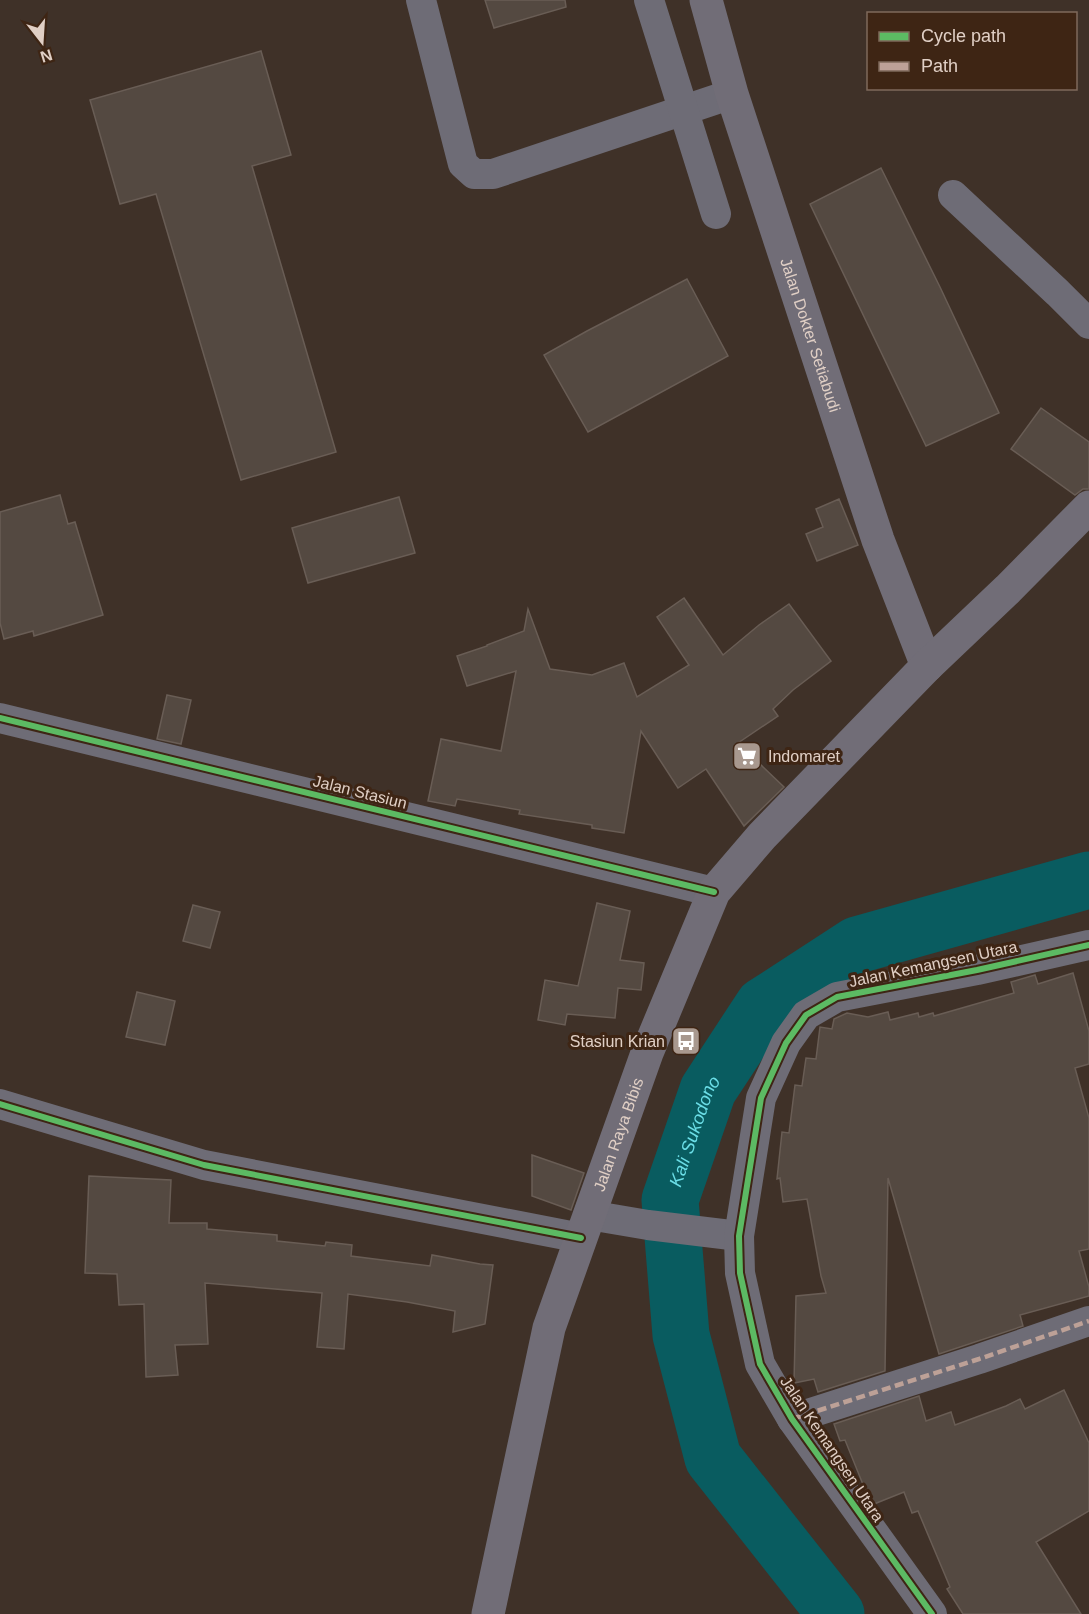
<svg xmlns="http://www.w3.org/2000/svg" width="1089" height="1614" viewBox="0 0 1089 1614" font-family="Arial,sans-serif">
	<rect width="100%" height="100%" fill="#3f3128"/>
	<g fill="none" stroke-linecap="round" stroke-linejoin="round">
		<!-- river -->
		<path stroke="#095c60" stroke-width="57" id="s1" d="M836,1614L713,1458L681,1335L670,1200L708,1090L763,1006L857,945L1089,880"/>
	</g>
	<!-- building -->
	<g fill="#544941" stroke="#695d55" stroke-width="1.5">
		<polygon points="485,0 565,0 566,7 494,28"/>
		<polygon points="261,51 291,155 252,166 336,452 241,480 156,194 120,204 90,100"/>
		<polygon points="881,168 940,287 999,413 926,446 810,204"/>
		<polygon points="687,279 728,356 588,432 544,355 587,331"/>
		<polygon points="1041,408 1089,442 1089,489 1083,489 1075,495 1011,449"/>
		<polygon points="60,495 68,524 75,522 103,615 34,636 33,631 4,639 0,623 0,512"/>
		<polygon points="399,497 415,553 308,583 292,528"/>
		<polygon points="839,499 858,545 817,561 806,534 823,527 816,509"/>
		<polygon points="684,598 723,655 759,625 789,604 831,661 793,690 773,709 778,716 738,743 784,787 744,826 706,769 678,788 641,731 624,833 592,828 592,825 519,814 520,810 457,799 455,806 428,801 441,739 501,751 516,671 467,686 457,656 487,646 487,645 524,631 528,609 550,669 592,675 624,663 637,697 689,665 657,617"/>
		<polygon points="167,695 191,700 181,744 157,739"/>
		<polygon points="597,903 630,911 620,960 644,963 641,990 618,988 615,1018 567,1014 565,1025 538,1020 545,980 578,986"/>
		<polygon points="193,905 220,912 210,948 183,941"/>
		<polygon points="1073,973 1089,1031 1089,1064 1075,1068 1089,1118 1089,1249 1079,1251 1089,1287 1089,1296 1020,1315 1023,1326 939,1354 888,1178 885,1371 818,1392 814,1379 794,1383 796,1296 826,1293 821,1276 807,1199 783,1202 780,1178 777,1179 782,1132 789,1133 795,1085 802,1086 806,1058 816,1059 820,1027 832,1029 834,1019 847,1013 868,1017 888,1012 890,1020 918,1013 919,1017 933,1013 934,1016 1014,993 1011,982 1035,975 1038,984"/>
		<polygon points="137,992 175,1001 165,1045 126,1037"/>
		<polygon points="532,1155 584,1173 571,1210 532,1196"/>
		<polygon points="89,1176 171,1180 169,1223 207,1223 207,1229 277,1235 277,1241 325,1246 326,1242 352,1245 351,1256 430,1266 432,1255 480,1264 493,1265 485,1324 453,1332 455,1311 407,1302 348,1294 344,1349 317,1347 322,1293 205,1283 208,1344 175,1345 178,1375 146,1377 144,1304 119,1305 117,1274 85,1273"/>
		<polygon points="1064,1390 1089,1443 1089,1511 1036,1542 1081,1614 963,1614 947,1589 950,1587 918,1511 912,1513 904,1492 874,1504 866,1492 845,1440 840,1441 834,1424 919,1396 926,1421 951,1412 955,1425 1006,1406 1020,1399 1025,1409"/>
	</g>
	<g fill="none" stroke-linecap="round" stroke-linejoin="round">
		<!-- street -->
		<g stroke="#6e6c76" stroke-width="30">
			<polyline points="421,0 463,164 474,174 493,174 732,94"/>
			<polyline points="649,0 716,214"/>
			<polyline points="953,195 1058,293 1089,324"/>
			<polyline points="0,718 714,892"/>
			<polyline points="0,1104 204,1165 581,1238"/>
			<polyline points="589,1215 648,1225 739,1236"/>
			<polyline points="792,1419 979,1359 1089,1321"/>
			<polyline points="932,1614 792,1419 760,1364 740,1273 739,1236 761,1098 786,1043 806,1015 837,997 977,970 1089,945"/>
		</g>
		<!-- secondary -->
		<g stroke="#716d77" stroke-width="33">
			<path id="s2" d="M706,0L732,94L878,540L927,666"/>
			<path id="s3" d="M488,1614L549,1328L647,1053L714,892L762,836L927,666L1008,589L1089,507"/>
		</g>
		<!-- quiet -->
		<polyline stroke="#bda197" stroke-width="4.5" stroke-dasharray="9 4.5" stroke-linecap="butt" points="792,1419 979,1359 1089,1321"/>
		<!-- cycleway casing -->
		<g stroke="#3e2514" stroke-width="10">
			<g id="cycleway">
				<polyline points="0,718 714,892"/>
				<polyline points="0,1104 204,1165 581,1238"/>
				<polyline points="932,1614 792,1419 760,1364 740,1273 739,1236 761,1098 786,1043 806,1015 837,997 977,970 1089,945"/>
			</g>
		</g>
		<!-- cycleway -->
		<use href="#cycleway" stroke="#5cba63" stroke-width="6"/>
	</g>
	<!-- icons -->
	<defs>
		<g id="supermarket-square" transform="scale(1.5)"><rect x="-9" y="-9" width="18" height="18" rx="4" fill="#a8988e" stroke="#3e2514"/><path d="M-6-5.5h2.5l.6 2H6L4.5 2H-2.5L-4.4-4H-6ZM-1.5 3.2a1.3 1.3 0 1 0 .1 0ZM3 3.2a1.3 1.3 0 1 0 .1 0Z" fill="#fff"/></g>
		<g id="bus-square" transform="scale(1.5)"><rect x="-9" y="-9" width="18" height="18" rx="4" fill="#a8988e" stroke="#3e2514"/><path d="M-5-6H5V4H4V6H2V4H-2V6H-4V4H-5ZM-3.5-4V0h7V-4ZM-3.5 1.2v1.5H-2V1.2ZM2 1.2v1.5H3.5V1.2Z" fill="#fff"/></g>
	</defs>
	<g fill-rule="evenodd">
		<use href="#supermarket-square" x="747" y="756"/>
		<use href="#bus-square" x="686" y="1041"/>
	</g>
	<g text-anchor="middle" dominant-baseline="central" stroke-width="6" stroke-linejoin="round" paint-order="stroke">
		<!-- street labels -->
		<g font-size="16" fill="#e0cfc5" stroke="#3e2514">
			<text stroke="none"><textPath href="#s2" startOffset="351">Jalan Dokter Setiabudi</textPath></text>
			<text transform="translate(360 792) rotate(14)">Jalan Stasiun</text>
			<text transform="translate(933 964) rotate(-12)">Jalan Kemangsen Utara</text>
			<text stroke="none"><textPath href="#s3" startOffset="498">Jalan Raya Bibis</textPath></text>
			<text transform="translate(832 1449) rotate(56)">Jalan Kemangsen Utara</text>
		</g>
		<!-- poi labels -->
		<g font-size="16" fill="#e0cfc5" stroke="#3e2514" text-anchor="start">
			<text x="768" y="756">Indomaret</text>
			<text x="665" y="1041" text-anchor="end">Stasiun Krian</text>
		</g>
		<!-- water labels -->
		<g font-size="18" font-style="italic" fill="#6adde6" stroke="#3e2514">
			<text stroke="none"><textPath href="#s1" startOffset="534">Kali Sukodono</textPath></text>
		</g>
	</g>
	<!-- legend -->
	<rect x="867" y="12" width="210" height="78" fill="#3e2514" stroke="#7f695b" stroke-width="1.5"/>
	<rect x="879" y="32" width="30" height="9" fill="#5cba63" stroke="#7f695b" stroke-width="1.5"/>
	<text x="921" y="42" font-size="18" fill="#e0cfc5">Cycle path</text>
	<rect x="879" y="62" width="30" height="9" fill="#bda197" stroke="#7f695b" stroke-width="1.5"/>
	<text x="921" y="72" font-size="18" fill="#e0cfc5">Path</text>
	<!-- north arrow -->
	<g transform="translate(42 42) rotate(163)" stroke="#3e2514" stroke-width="4.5" paint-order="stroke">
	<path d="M0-4.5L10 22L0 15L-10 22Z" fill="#e0cfc5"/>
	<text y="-9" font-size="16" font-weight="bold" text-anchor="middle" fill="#e0cfc5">N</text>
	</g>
</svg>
